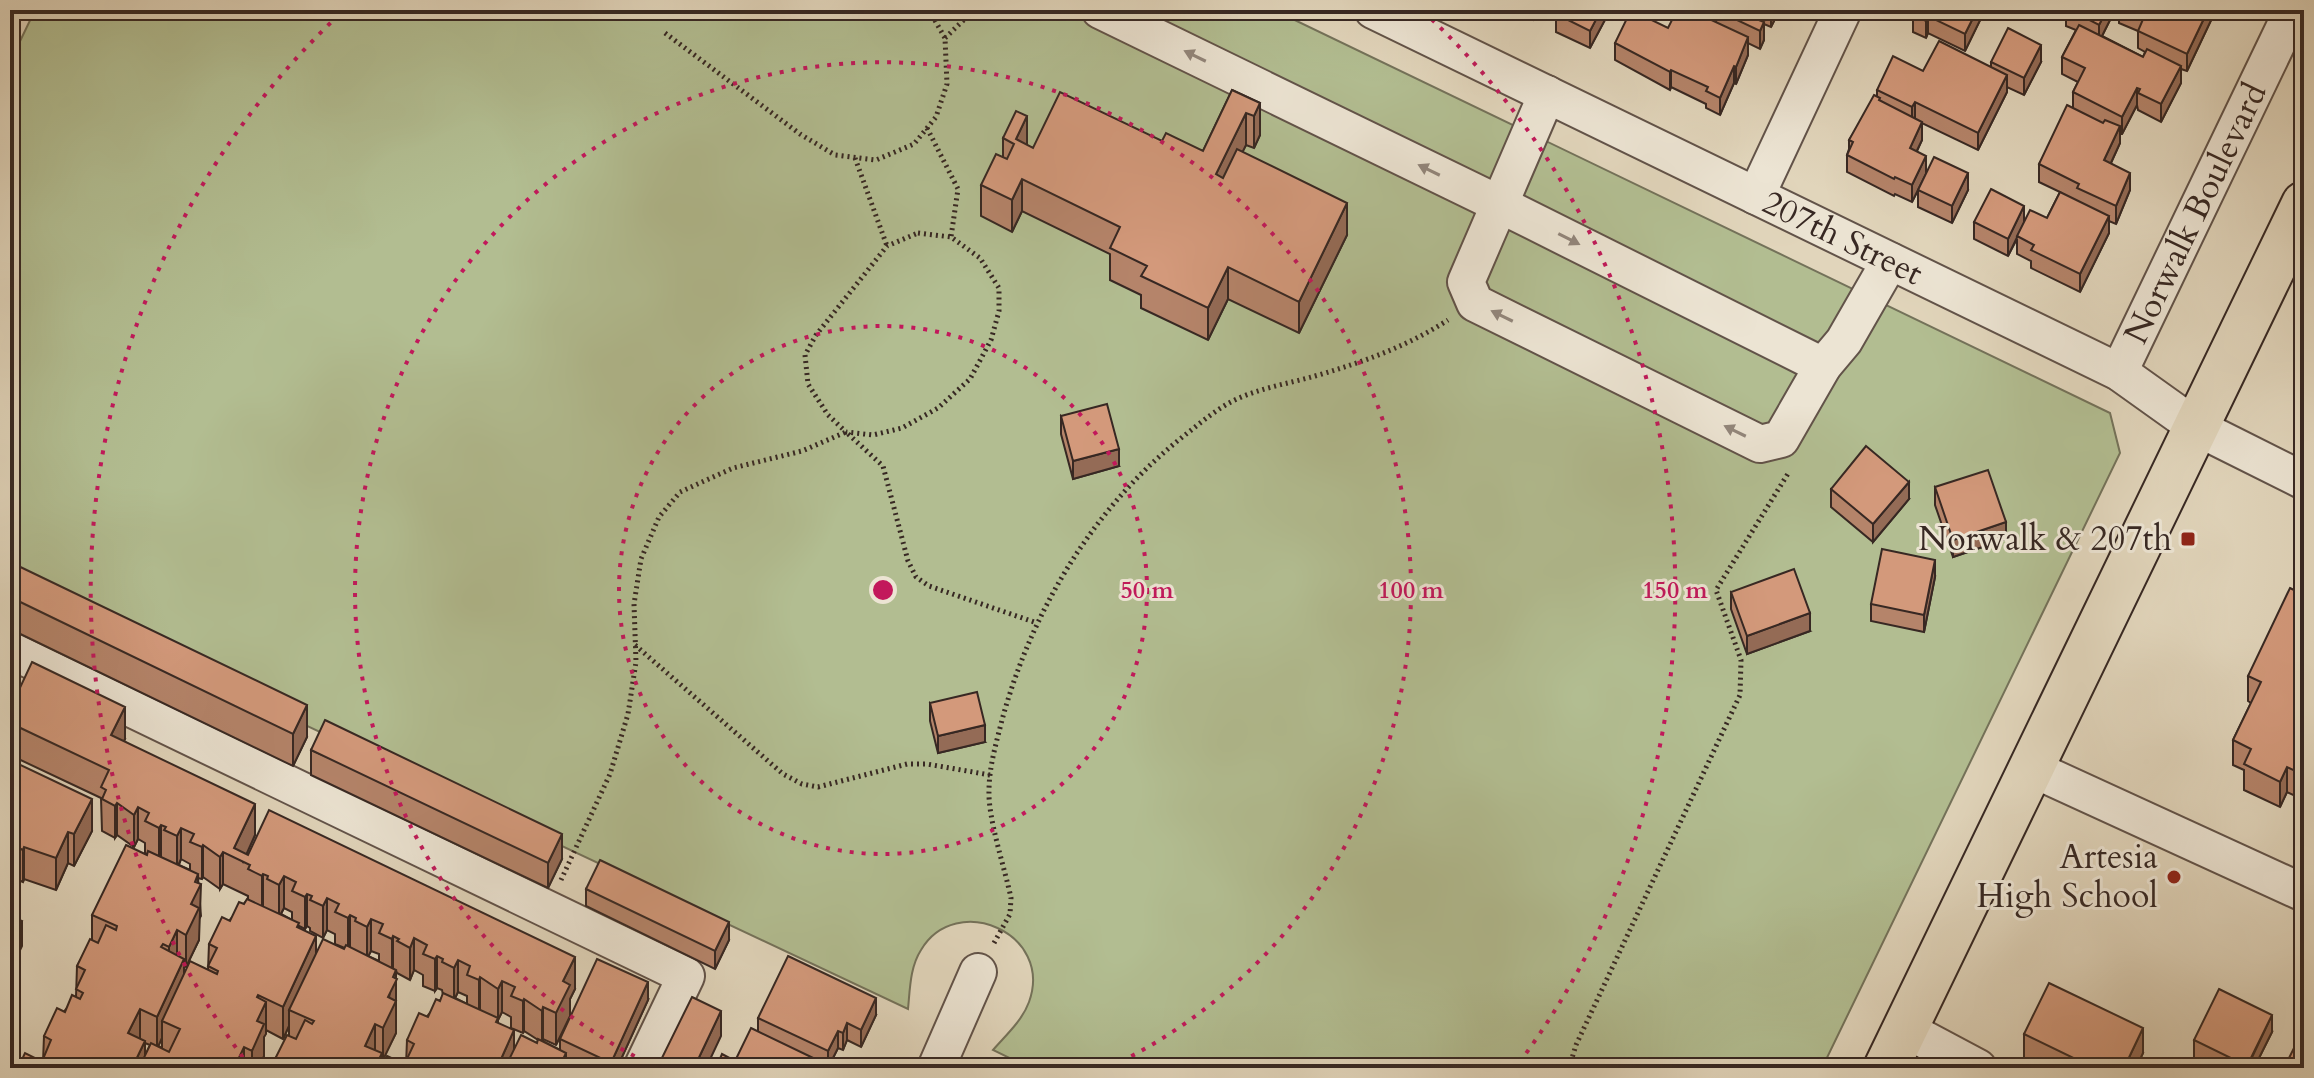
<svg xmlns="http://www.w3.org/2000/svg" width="2314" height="1078" viewBox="0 0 2314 1078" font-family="Cardo,serif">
	<rect width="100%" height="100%" fill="#e1d5bb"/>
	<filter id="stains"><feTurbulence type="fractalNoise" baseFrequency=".0025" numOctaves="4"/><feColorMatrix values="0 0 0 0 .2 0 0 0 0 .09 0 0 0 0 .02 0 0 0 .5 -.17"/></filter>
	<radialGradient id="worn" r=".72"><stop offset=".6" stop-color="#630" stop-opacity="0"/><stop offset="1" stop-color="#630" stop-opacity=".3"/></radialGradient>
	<!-- green -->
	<path fill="#b2bd91" stroke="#74725a" stroke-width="2" d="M35,10H1274L2110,413L2120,453L1822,1068H1030L993,1050C1006,1035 1022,1021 1029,1002C1054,933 956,891 921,950C910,967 910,989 908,1009L10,586V62Z"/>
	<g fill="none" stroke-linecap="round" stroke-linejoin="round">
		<!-- minor casing -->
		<g stroke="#625349" stroke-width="40">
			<g id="minor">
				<polyline points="1100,10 1499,204 1823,366"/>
				<path id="s1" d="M1373,10L2119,372L2196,427L2304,481"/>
				<polyline points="1547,94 1466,282 1475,303 1760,444 1781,439 1823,366 1844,341 1890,261"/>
				<polyline points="1756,196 1843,10"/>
				<path id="s2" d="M2119,372L2293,10"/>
				<polyline points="10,650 686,976 642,1068"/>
				<polyline points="2031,768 2304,893"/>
				<polyline points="1905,1029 1978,1068"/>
				<polyline points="936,1068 978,972"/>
			</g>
		</g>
		<!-- major casing -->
		<g stroke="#372823" stroke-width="48">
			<polyline id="major" points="1886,1068 2304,204"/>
		</g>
		<!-- path -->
		<g stroke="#372823" stroke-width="5" stroke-dasharray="2 4" stroke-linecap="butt">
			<polyline points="665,33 800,134 835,155 876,160 914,144 936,117 947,84 945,38 929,10"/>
			<polyline points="945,38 974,10"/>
			<polyline points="927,128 958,189 951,237"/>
			<polyline points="855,158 887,246"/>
			<polygon points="918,233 951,237 980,258 999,288 999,311 991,340 970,379 938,408 902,428 873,435 846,432 828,415 808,384 805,355 816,335 887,246"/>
			<polyline points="635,645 783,774 802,784 818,787 907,764 927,764 990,775"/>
			<polyline points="561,880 610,774 628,714 636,662 634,604 641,559 659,517 680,492 733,468 802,451 846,432 883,466 908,561 916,577 929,586 1037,623"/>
			<path d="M994,943L1010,914L1011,898C1005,869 988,819 989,791C989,767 996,744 1002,720C1032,610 1094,506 1185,435C1199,424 1213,412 1229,403C1254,389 1287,384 1315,376C1363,362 1406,347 1448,320"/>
			<polyline points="1569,1068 1576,1045 1740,695 1741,660 1716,590 1789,472"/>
		</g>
		<!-- minor -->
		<use href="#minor" stroke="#ece4d3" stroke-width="36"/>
		<!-- major -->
		<use href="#major" stroke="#e1d5bb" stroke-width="44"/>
	</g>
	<!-- wall -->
	<g fill="#b5846a" stroke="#372823" stroke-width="2" fill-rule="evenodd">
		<polygon points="1512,10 1538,10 1533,20"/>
		<polygon points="1607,10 1607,16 1590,48 1556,32 1556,14"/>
		<polygon points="1693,10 1776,10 1776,17 1771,27 1764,24 1764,40 1760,49 1748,43 1748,55 1736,84 1734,83 1720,115 1706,108 1706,104 1671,87 1670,90 1615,60 1615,43 1668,28 1716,22 1716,21"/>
		<polygon points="1985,10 1965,51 1928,33 1926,38 1913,32 1913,14"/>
		<polygon points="2066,10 2115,10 2102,36 2143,57 2145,52 2138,48 2138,31 2119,23 2119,10 2214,10 2214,14 2187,71 2181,69 2181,83 2161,122 2138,110 2137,105 2122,134 2120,134 2120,143 2111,163 2130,190 2116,224 2109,221 2109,233 2080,292 2031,268 2031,261 2017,254 2017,239 2008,256 1974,239 1974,222 2047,218 2060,192 2039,182 2039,164 2073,108 2073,92 2078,82 2062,74 2062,57 2076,30 2066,26"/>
		<polygon points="1991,62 2041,62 2024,95 2007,87 2007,92 1978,150 1922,123 1922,140 1917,151 1926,173 1968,190 1952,223 1918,207 1918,190 1912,202 1895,194 1894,196 1847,172 1847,155 1849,149 1849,140 1877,96 1877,90 1923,71 1991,67"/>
		<polygon points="1232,90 1260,103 1260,135 1254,148 1246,145 1242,152 1347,235 1299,333 1228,299 1208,340 1141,308 1141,295 1110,280 1110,254 1022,211 1012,232 981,216 981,185 1003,157 1003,138 1033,148 1162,141 1203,151"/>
		<polygon points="2304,387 2304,426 2295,422 2295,405"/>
		<polygon points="1061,416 1119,466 1073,479 1061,434"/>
		<polygon points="1935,487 2006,539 1953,557 1935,505"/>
		<polygon points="1831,489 1909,499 1873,542 1831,507"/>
		<polygon points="10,562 307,737 293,766 10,629"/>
		<polygon points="1935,577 1924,632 1871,621 1871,604"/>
		<polygon points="1731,592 1810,631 1747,654 1731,609"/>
		<polygon points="2304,595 2304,800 2287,792 2280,807 2244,790 2244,770 2233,765 2233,740 2251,703 2248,701 2248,676"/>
		<polygon points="930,703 985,742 938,753 930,721"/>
		<path d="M10,709L125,739L124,741L255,835L246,855L575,989L570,999V1016L556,1045L543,1039L542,1041L560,1050V1039L648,1000L617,1068H585L566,1059V1068H274V1061L289,1036V1026L283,1039L266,1030L264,1037V1056L259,1068H18L43,1062L44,1036L76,997L77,966L92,940V915L147,854L145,853V843L138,839L134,847L117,835L115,838L102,831L101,798L10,755ZM181,859L190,864V870L179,865ZM203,877L220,889L223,884L248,896V899L209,944L208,970L184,974V966L186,967L199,940V919L201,916L198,878L202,879ZM284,908L292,912V920L281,914ZM299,926L305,929L307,926L310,928V931L323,938L327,930L335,934V944L345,948L344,949L316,952L299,928ZM371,951L379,954V961L368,956ZM396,970L397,973L410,980L414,970L423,975V986L435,991L437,988L442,990L443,995L440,1001L407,1040L406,1065L382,1066V1060L396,1033ZM458,992L467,996V1004L455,998ZM502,1012L511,1017V1028L523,1033L524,1031L538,1040L537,1043L514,1049L498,1023V1020ZM162,1038V1048L158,1046ZM145,1043L150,1045L145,1056Z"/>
		<polygon points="311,750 562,859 548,888 311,775"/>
		<polygon points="10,760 92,831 74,866 68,863 56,890 24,879 23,882 10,876"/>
		<polygon points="586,889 729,940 715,969 586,906"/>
		<polygon points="876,1015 861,1047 847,1040 843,1050 838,1048 829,1066 735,1061 758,1031 758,1018"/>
		<polygon points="2272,1032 2254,1068 2215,1068 2194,1058 2194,1040"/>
		<polygon points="2024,1034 2143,1053 2136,1068 2042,1068 2024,1059"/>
	</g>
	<!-- shaded-wall -->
	<g fill="#946b56" stroke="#372823" stroke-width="2">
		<polygon points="1533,10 1538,10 1533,20"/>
		<polygon points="1601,10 1607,10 1607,16 1590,48 1590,31"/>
		<polygon points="1761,10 1763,10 1763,23 1756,19"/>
		<polygon points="1771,10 1776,10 1776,17 1771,27"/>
		<polygon points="1977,10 1985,10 1965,51 1965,34"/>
		<polygon points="2107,10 2115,10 2099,42 2099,25"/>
		<polygon points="2208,10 2214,10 2214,14 2187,71 2187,54"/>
		<polygon points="1928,16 1928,33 1926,38 1926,21"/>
		<polygon points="1764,22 1764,40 1760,49 1760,31"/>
		<polygon points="1748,37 1748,55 1736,84 1736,67"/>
		<polygon points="2041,45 2041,62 2024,95 2024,78"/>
		<polygon points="1734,66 1734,83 1720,115 1720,98"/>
		<polygon points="2181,66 2181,83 2161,122 2161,104"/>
		<polygon points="1671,70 1671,87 1670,90 1670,72"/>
		<polygon points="2007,75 2007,92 1978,150 1978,133"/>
		<polygon points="2137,88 2137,105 2122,134 2122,117"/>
		<polygon points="1915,102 1915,119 1912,124 1912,107"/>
		<polygon points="1260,103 1260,135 1254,148 1254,116"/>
		<polygon points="1246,113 1246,145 1216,206 1216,174"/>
		<polygon points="1027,116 1027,148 1016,139"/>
		<polygon points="1922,122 1922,140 1910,165 1910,148"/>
		<polygon points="2120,126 2120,143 2104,178 2104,160"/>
		<polygon points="1926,156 1926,174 1912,202 1912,185"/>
		<polygon points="1968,173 1968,190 1952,223 1952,206"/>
		<polygon points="2130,173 2130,190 2116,224 2116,206"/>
		<polygon points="1022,179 1022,211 1012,232 1012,200"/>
		<polygon points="1347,203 1347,235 1299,333 1299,302"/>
		<polygon points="2024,206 2024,223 2008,256 2008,239"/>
		<polygon points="2109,216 2109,233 2080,292 2080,274"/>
		<polygon points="1228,267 1228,299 1208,340 1208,308"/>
		<polygon points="1119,449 1119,466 1073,479 1073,461"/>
		<polygon points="1909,482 1909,499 1873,542 1873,524"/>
		<polygon points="2006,522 2006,539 1953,557 1953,540"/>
		<polygon points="1935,560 1935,577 1924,632 1924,615"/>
		<polygon points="1810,613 1810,631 1747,654 1747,636"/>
		<polygon points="307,705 307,737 293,766 293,734"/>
		<polygon points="125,707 125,739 111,767 111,735"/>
		<polygon points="985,725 985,742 938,753 938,736"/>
		<polygon points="2287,767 2287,792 2280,807 2280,782"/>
		<polygon points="92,799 92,831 74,866 74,834"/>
		<polygon points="117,803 117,835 115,838 115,806"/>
		<polygon points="255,804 255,835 243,862 234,848"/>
		<polygon points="138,807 138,839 134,847 134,815"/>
		<polygon points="161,825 161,857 159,860 159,828"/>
		<polygon points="181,828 181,859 177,868 177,836"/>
		<polygon points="68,832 68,863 56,890 56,858"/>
		<polygon points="562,834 562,859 548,888 548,863"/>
		<polygon points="203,845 203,877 202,879 202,847"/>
		<polygon points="24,847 24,879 23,882 23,850"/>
		<polygon points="223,852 223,884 220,889 220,857"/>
		<polygon points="198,874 198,889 201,884 199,940 186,967 186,935 195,882"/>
		<polygon points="263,874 263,906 262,908 262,876"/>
		<polygon points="284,876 284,908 279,917 279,885"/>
		<polygon points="307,894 307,926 305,929 305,897"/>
		<polygon points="327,898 327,930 323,938 323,906"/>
		<polygon points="350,915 350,947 348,950 348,918"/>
		<polygon points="371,919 371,951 367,959 367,927"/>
		<polygon points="22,921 22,946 10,971 10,945"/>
		<polygon points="729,922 729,940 715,969 715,951"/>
		<polygon points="177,930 177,962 169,979 169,947"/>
		<polygon points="316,936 316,968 289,1010 289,1026 283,1039 283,1007"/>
		<polygon points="393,936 393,968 392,971 392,939"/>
		<polygon points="414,938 414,970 410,980 410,948"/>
		<polygon points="437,956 437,988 435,991 435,959"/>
		<polygon points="575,957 575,989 570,999 570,1016 556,1045 556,1013 563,981"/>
		<polygon points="184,959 184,990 162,1021 162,1038 157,1049 157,1017"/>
		<polygon points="458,960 458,992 454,1000 454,968"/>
		<polygon points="396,970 396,1033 383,1060 383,1028 393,977"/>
		<polygon points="480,977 480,1009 479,1012 479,980"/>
		<polygon points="502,981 502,1012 498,1020 498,1050 496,1022 498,1019 498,989"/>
		<polygon points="648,982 648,1000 617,1068 611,1068 611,1063"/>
		<polygon points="258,995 258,1018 266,1002 266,1034 264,1037 264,1056 259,1068 252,1068 252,1051 257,997"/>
		<polygon points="876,998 876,1015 861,1047 861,1030"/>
		<polygon points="524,999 524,1031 523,1033 523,1001"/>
		<polygon points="543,1007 543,1039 542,1042 542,1011"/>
		<polygon points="140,1009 140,1041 128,1033"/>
		<polygon points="721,1011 721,1036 706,1068 694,1068"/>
		<polygon points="2272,1015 2272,1032 2254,1068 2247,1068"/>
		<polygon points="847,1023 847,1040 843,1050 843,1033"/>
		<polygon points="375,1024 375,1056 365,1046"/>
		<polygon points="2143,1028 2143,1053 2136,1068 2124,1068"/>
		<polygon points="514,1030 514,1062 512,1068 497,1068"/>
		<polygon points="838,1031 838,1048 828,1068 828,1051"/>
		<polygon points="145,1041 145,1068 132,1068"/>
		<polygon points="244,1047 244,1068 235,1068 235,1066"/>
		<polygon points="382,1053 382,1068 375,1068"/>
		<polygon points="566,1053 566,1068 559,1068"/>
	</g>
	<!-- building -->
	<g fill="#d3997b" stroke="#372823" stroke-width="2">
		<polygon points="1558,10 1601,10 1590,31 1556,14"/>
		<polygon points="1631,10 1668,28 1677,10 1690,10 1748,37 1736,67 1734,66 1720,98 1706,91 1708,87 1671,70 1670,72 1615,43"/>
		<polygon points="1716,10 1761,10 1756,19 1764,22 1760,31"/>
		<polygon points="1915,10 1977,10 1965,34 1928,16 1926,21 1913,14"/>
		<polygon points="2070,10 2107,10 2099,25"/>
		<polygon points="2129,10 2208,10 2187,54 2138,31 2144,17"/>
		<polygon points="2079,25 2143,57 2147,49 2181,66 2161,104 2138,93 2140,89 2137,88 2122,117 2073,92 2085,68 2062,57"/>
		<polygon points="2008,28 2041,45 2024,78 1991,62"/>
		<polygon points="1939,41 2007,75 1978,133 1915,102 1912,107 1877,90 1893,56 1923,71"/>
		<polygon points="1232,90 1260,103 1254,116 1246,113 1216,174 1223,178 1237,149 1347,203 1299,302 1228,267 1208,308 1141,276 1147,266 1110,248 1120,227 1022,179 1012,200 981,185 996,154 1007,159 1014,144 1003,138 1016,111 1027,116 1016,139 1033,148 1060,92 1162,141 1166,133 1203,151"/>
		<polygon points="1874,95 1880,98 1879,100 1922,122 1910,148 1926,156 1912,185 1895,177 1894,179 1847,155 1853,142 1849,140"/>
		<polygon points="2067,105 2103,123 2105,120 2120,126 2104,160 2130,173 2116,206 2077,188 2079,184 2039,164"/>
		<polygon points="1934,157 1968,173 1952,206 1918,190"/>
		<polygon points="1991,189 2024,206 2008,239 1974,222"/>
		<polygon points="2060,192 2109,216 2080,274 2031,250 2034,245 2017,236 2030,210 2047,218"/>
		<polygon points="2304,387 2304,409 2295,405"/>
		<polygon points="1107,404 1119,449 1073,461 1061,416"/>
		<polygon points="1866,446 1909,482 1873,524 1831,489"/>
		<polygon points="1988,470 2006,522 1953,540 1935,487"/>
		<polygon points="1882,549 1935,560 1924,615 1871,604"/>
		<polygon points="10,562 307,705 293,734 10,597"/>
		<polygon points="1794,569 1810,613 1747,636 1731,592"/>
		<polygon points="2290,588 2304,595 2304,775 2287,767 2280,782 2244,764 2251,749 2233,740 2261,682 2248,676"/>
		<polygon points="32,662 125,707 111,735 255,804 234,848 248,855 269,810 575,957 563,981 570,985 556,1013 543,1007 542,1011 524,999 523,1001 511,996 515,987 502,981 498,989 480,977 479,980 467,975 470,966 458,960 454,968 442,962 443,959 437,956 435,959 423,954 427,945 414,938 410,948 397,941 399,939 393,936 392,939 379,933 383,924 371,919 367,927 355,921 356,918 350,915 348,918 335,912 339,904 327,898 323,906 310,900 312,896 307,894 305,897 292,891 296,882 284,876 279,885 267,879 268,876 263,874 262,876 248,869 250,865 223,852 220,857 203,845 202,847 190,842 194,834 181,828 177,836 164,830 166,827 161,825 159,828 145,821 149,813 138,807 134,815 117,803 115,806 102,799 106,790 101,787 109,770 10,723 10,709"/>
		<polygon points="977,692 985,725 938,736 930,703"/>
		<polygon points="325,720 562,834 548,863 311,750"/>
		<polygon points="10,760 92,799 74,834 68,832 56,858 24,847 23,850 10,844"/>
		<polygon points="126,845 147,855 148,851 198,874 195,882 201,884 191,904 199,908 186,935 177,930 169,947 163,944 161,947 184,959 157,1017 140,1009 128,1033 145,1041 132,1068 18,1068 25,1053 51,1066 52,1063 43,1059 51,1040 44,1036 57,1008 65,1012 72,995 80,999 83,993 76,989 85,970 77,966 90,939 98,943 106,925 116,930 117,926 92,915"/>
		<polygon points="600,860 729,922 715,951 586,889"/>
		<polygon points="247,899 299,923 297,927 316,936 283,1007 258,995 257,997 266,1002 257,1021 264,1024 252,1051 244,1047 235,1066 228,1063 225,1068 139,1068 151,1043 169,1052 180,1029 162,1021 190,961 217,974 218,971 208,966 217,948 209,944 222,917 230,921 239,902 244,904"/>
		<polygon points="10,916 22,921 10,945"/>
		<polygon points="323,939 344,949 346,945 396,970 393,977 397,979 388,997 396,1001 383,1028 375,1024 365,1046 382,1053 375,1068 281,1068 282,1065 274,1061 287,1035 296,1039 305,1020 312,1024 314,1021 289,1010"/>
		<polygon points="788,956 876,998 861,1030 847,1023 843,1033 838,1031 828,1051 758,1018"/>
		<polygon points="597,959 648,982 611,1063 560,1039"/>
		<polygon points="2049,983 2143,1028 2124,1068 2094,1068 2024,1034"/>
		<polygon points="2219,989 2272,1015 2247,1066 2194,1040"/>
		<polygon points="443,993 498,1018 496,1022 514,1030 497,1068 413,1068 414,1065 406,1061 414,1044 407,1040 419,1013 428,1017 436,999 440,1001"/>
		<polygon points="692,997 721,1011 694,1068 657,1068"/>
		<polygon points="751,1028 834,1068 716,1068 722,1054 735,1061"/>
		<polygon points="521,1035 537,1043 538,1039 566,1053 559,1068 505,1068"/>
		<polygon points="2300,1036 2304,1038 2304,1068 2284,1068"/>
		<polygon points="387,1056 413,1068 381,1068"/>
	</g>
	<!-- one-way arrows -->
	<defs><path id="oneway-solid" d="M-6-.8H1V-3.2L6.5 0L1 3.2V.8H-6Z" transform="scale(2)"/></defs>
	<g fill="#92867b">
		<use href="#oneway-solid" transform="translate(1195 56) rotate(-154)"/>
		<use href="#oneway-solid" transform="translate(1429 170) rotate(-154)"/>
		<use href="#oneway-solid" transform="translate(1569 239) rotate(27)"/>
		<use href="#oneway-solid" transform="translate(1502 316) rotate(-154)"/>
		<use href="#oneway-solid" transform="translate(1735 431) rotate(-154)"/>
	</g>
	<!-- distance rings -->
	<g fill="none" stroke="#c2185b" stroke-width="4" stroke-dasharray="4 8">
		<circle cx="883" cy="590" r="264"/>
		<path d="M656 1067A528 528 0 1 1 1110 1067"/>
		<path d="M250 1067A792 792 0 0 1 343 11M1423 11A792 792 0 0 1 1516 1067"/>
	</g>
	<!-- markers -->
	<g fill="#8f2418" stroke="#ece4d3" stroke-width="3">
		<rect x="2180" y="531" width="16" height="16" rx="4"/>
		<circle cx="2174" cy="877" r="8"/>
	</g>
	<g text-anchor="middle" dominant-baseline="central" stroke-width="6" stroke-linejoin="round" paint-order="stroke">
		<!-- street labels -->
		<g font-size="34" fill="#372823" stroke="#ece4d3">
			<text stroke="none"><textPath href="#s2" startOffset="176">Norwalk Boulevard</textPath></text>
			<text stroke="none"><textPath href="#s1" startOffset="522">207th Street</textPath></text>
		</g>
		<!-- poi labels -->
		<g font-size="34" fill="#372823" stroke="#ece4d3" text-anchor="end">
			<text x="2172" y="539">Norwalk &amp; 207th</text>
			<text x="2158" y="857">Artesia<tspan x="2158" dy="39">High School</tspan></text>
		</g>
	</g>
	<circle cx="883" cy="590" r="12" fill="#c2185b" stroke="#ece4d3" stroke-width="4"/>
	<g font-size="24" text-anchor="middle" font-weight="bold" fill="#c2185b" stroke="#ece4d3" stroke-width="6" stroke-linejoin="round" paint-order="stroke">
		<text x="1147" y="598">50 m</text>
		<text x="1411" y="598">100 m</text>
		<text x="1675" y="598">150 m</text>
	</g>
	<!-- margin -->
	<rect width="2314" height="1078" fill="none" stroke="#e1d5bb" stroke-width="40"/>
	<rect x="12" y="12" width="2290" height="1054" fill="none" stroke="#372823" stroke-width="4"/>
	<rect x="20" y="20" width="2274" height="1038" fill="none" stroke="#372823" stroke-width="2"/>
	<rect width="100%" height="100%" filter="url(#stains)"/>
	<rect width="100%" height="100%" fill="url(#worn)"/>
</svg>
